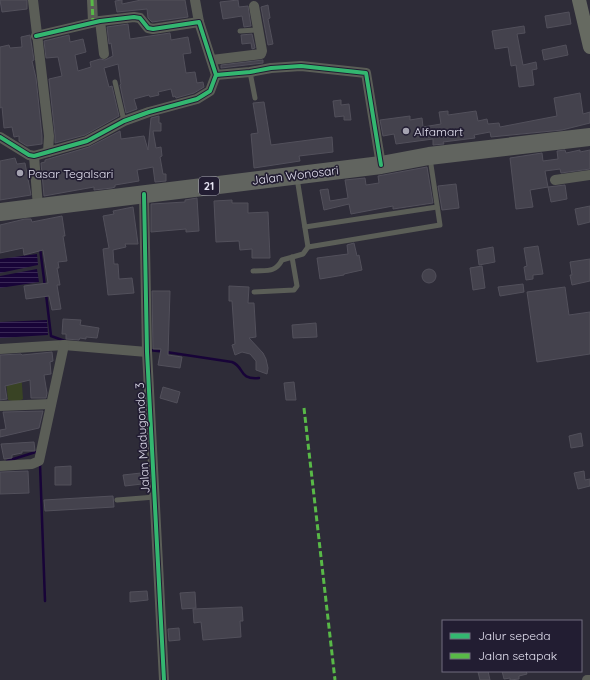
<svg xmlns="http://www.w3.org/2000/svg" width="590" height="680" viewBox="0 0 590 680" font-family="Quicksand,sans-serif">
	<defs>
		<pattern id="water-rules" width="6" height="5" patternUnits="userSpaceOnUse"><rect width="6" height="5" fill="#180438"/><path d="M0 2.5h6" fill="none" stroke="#392855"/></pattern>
	</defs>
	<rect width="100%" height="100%" fill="#2e2c38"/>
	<!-- green -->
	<polygon fill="#394324" points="21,371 23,399 17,402 8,400 5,372"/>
	<!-- water -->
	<g fill="url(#water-rules)">
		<polygon points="37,254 38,265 0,273 0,259"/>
		<polygon points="37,269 39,282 0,288 0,276"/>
		<polygon points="47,320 48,335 0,338 0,322"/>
	</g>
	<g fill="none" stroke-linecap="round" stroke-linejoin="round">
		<!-- stream -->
		<g stroke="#180438" stroke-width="2.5">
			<polyline points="40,248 45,287"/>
			<polyline points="46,294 51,336 65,341"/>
			<path d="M149,350L166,352L232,362C245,367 238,380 259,378"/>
			<polyline points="7,461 39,451"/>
			<polyline points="40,464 45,601"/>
		</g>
	</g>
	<!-- building -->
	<g fill="#44424d" stroke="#52505b">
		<polygon points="0,0 27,0 27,9 2,12"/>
		<polygon points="122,0 122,4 141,0 185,0 188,17 152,22 148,18 147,9 117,12 115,1"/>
		<polygon points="238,0 239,7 248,6 251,26 244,27 242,16 223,19 220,2"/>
		<polygon points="268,5 270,18 268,19 273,44 268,45 261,7"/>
		<polygon points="569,12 571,24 547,28 545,16"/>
		<polygon points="128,24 130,39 170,33 171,40 188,37 191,53 183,54 186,73 195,72 197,83 203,82 204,87 194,93 176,98 175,96 173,97 171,89 158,92 159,95 150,97 149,95 134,99 137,109 126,113 120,85 121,84 118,64 104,68 109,87 112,86 119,116 85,135 55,143 55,135 49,79 62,76 58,57 46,58 44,41 69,35 70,42 83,39 86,52 75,55 78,71 91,67 90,62 100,59 105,60 113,56 111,43 109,44 107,27"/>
		<polygon points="524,26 525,33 517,34 523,65 536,62 537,69 532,70 534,85 519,87 516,65 511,66 508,47 495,49 492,31"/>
		<polygon points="252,34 255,48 252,49 251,43 242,44 241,35"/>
		<polygon points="30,35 34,60 32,61 36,78 42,136 42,144 27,146 19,141 19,136 14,137 12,127 4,128 2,107 0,108 0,47 9,45 10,48 22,47 21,37"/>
		<polygon points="566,45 568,55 544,60 542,50"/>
		<polygon points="263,60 263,63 221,68 221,65"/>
		<polygon points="580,93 583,114 590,112 590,123 562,130 491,137 490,132 474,135 475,138 443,142 444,144 433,145 433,139 396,144 394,134 383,136 380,120 410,116 410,120 422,118 423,127 441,124 439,112 448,111 448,115 476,111 478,121 487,119 488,124 499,123 500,127 557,116 554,98"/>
		<polygon points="341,100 341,105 349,104 351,120 344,120 344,116 335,117 333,101"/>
		<polygon points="264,102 271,145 332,137 333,152 299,156 300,161 254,168 251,134 258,133 253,103"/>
		<polygon points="159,116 159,123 161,123 161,131 153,131 156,148 161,147 162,156 160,157 163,174 166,174 166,181 155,182 153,167 137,170 139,181 115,185 115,187 112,188 94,190 94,187 44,196 41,163 45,162 45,160 89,147 120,131 121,139 144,136 148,150 151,118"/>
		<polygon points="565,150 566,153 580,150 580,152 590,150 590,169 561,173 560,169 545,171 548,187 530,190 533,207 516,209 510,158 542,153 543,161 558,159 557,151"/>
		<polygon points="15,158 17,164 25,163 31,195 0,200 0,161"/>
		<polygon points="427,167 433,203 393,209 393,206 351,214 349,204 324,210 320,190 328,189 330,201 348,198 345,180 365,178 366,185 379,183 378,176"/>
		<polygon points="456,184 459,208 442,210 438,186"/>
		<polygon points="565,185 567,199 551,202 548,187"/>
		<polygon points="197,198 199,231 186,232 186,229 151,232 151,204 185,202 185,200"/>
		<polygon points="232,200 232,203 248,203 248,213 268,212 270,258 252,258 252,249 240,250 239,241 216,242 214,201"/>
		<polygon points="590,206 590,222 578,225 575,209"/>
		<polygon points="133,207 138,244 125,244 126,247 113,250 114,264 118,264 119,279 132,278 134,293 108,295 103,249 109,248 103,216 114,214 113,211"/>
		<polygon points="62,216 65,236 63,236 67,261 58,262 59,268 57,268 60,285 57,285 61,309 52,310 49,296 26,299 24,286 48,283 43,250 24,255 23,248 0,253 0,225 25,219 31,219 32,222"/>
		<polygon points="354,243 357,256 359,255 362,270 344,274 344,275 320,279 317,258 348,254 347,245"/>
		<polygon points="538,246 543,274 533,275 533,279 526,280 524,267 527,266 524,248"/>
		<polygon points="493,247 495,262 479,265 477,250"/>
		<polygon points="590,259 590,281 572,285 570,275 572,275 570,262"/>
		<polygon points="482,266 485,288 473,290 470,268"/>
		<circle cx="429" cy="276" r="7"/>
		<polygon points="523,284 524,292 500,296 498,287"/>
		<polygon points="229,286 249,287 248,303 254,303 256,337 249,338 263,353 266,359 268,368 267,374 256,370 256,361 250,354 242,352 235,355 232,345 235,344 232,301 229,301"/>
		<polygon points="565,287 569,315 590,312 590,354 537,362 527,292"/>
		<polygon points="152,291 170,291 168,355 182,357 180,368 158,365 161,349 153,349"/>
		<polygon points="63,319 81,320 80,325 99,328 97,338 86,337 86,339 80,338 79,340 66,339 66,334 62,334"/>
		<polygon points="316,323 317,337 293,338 292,325"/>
		<polygon points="52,352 53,361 50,362 51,374 44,375 47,393 46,398 31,398 30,380 5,386 7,399 0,400 0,355 21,354 22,355"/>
		<polygon points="294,382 296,400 286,400 284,383"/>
		<polygon points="163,387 180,392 177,403 160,398"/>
		<polygon points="43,411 39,428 0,437 0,430 6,429 3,412"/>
		<polygon points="581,433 583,446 571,448 569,436"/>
		<polygon points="34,442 35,451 22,451 22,453 12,455 12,458 4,459 1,444"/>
		<polygon points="71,466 71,485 55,485 55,467"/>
		<polygon points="28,471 29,493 0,494 0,472"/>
		<polygon points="584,471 585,480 590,479 590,486 578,489 574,473"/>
		<polygon points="141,473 142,484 125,486 123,475"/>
		<polygon points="113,496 114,507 45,511 44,500"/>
		<polygon points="147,591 148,600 130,602 130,592"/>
		<polygon points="195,592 196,608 182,609 180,593"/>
		<polygon points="242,607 243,621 240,621 241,637 203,640 201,622 194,623 193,609"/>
		<polygon points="179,628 180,640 169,641 168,629"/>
		<polygon points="484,671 488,671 490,680 480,680 478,672"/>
		<polygon points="502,671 526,671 527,674 519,676 519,679 510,680 510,678 504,679"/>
	</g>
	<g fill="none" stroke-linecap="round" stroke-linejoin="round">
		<!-- lane -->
		<g stroke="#5b5e57" stroke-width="5">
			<polyline points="240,31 258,30"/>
			<polyline points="250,72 255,98"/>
			<polyline points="115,82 124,121"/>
			<polyline points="305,227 437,207"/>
			<polyline points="308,247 440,225 430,158"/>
			<path d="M253,271C267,270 275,273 282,260L303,254L308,247L297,178"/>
			<polyline points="254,292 294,290 297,286 292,257"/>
			<polyline points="117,500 155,497"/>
		</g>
		<!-- street -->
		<g stroke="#5b5e57" stroke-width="10">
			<polyline points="33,0 49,136 48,152"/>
			<polyline points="92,0 93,22"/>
			<polyline points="195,0 199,22"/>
			<polyline points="100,21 104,54"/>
			<polyline points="212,60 261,54 262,51 254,6"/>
			<polyline points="216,75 250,72 271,68 301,66 366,73 381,165"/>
			<polyline points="0,137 29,155 34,156 87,141 124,121 149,112 197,99 210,91 216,75 199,22 153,29 148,28 140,18 134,17 100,21 36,36"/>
			<polyline points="34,156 38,207"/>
			<polyline points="555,180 590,175"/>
			<polyline points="144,194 147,352 164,680"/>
			<polyline points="0,349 64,345 147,352"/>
			<polyline points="0,406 51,404"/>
			<polyline points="0,466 32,464 39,461 64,345"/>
			<polyline points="587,680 590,680"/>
		</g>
		<!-- secondary -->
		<polyline stroke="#666a61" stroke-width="14" points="579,0 590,47"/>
		<!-- highway -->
		<polyline stroke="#61645f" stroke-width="18" points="0,212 381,165 429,156 590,137"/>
		<!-- quiet -->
		<g stroke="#58b947" stroke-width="3" stroke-dasharray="6 3" stroke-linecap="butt">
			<polyline points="92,0 93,22"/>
			<polyline points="304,408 335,680"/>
		</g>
		<!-- cycleway casing -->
		<g stroke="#221d32" stroke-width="6">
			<g id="cycleway">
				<polyline points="216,75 250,72 271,68 301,66 366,73 381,165"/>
				<polyline points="0,137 29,155 34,156 87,141 124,121 149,112 197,99 210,91 216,75 199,22 153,29 148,28 140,18 134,17 100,21 36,36"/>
				<polyline points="144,194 147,352 164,680"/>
			</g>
		</g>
		<!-- cycleway -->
		<use href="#cycleway" stroke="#33b770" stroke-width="4"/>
	</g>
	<!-- markers -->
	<g fill="#a5a3b1" stroke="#221d32" stroke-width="1.5">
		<circle cx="406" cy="131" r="4"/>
		<circle cx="20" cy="173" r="4"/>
	</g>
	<g text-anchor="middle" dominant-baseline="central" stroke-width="3.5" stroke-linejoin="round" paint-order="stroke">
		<!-- shield labels -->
		<rect fill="#221d32" stroke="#aaa8b8" stroke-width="1" x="199" y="177" width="20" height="18" rx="3"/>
		<g font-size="11" font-weight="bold" fill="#e5e3f2">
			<text x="209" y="186">21</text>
		</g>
		<!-- poi labels -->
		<g font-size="12" fill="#e5e3f2" stroke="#221d32" text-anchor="start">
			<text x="414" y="131">Alfamart</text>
			<text x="28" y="173">Pasar Tegalsari</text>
		</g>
		<!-- street labels -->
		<g font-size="12" fill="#e5e3f2" stroke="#221d32">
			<text transform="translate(295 175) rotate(-7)">Jalan Wonosari</text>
			<text transform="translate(142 438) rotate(-93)">Jalan Madugondo 3</text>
		</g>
	</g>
	<!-- legend -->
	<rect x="442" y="620" width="140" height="52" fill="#221d32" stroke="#706c7f"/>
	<rect x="450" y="633" width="20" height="6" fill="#33b770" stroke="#706c7f"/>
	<text x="478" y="640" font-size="12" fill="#e5e3f2">Jalur sepeda</text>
	<rect x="450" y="653" width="20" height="6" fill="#58b947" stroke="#706c7f"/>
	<text x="478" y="660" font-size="12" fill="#e5e3f2">Jalan setapak</text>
</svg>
